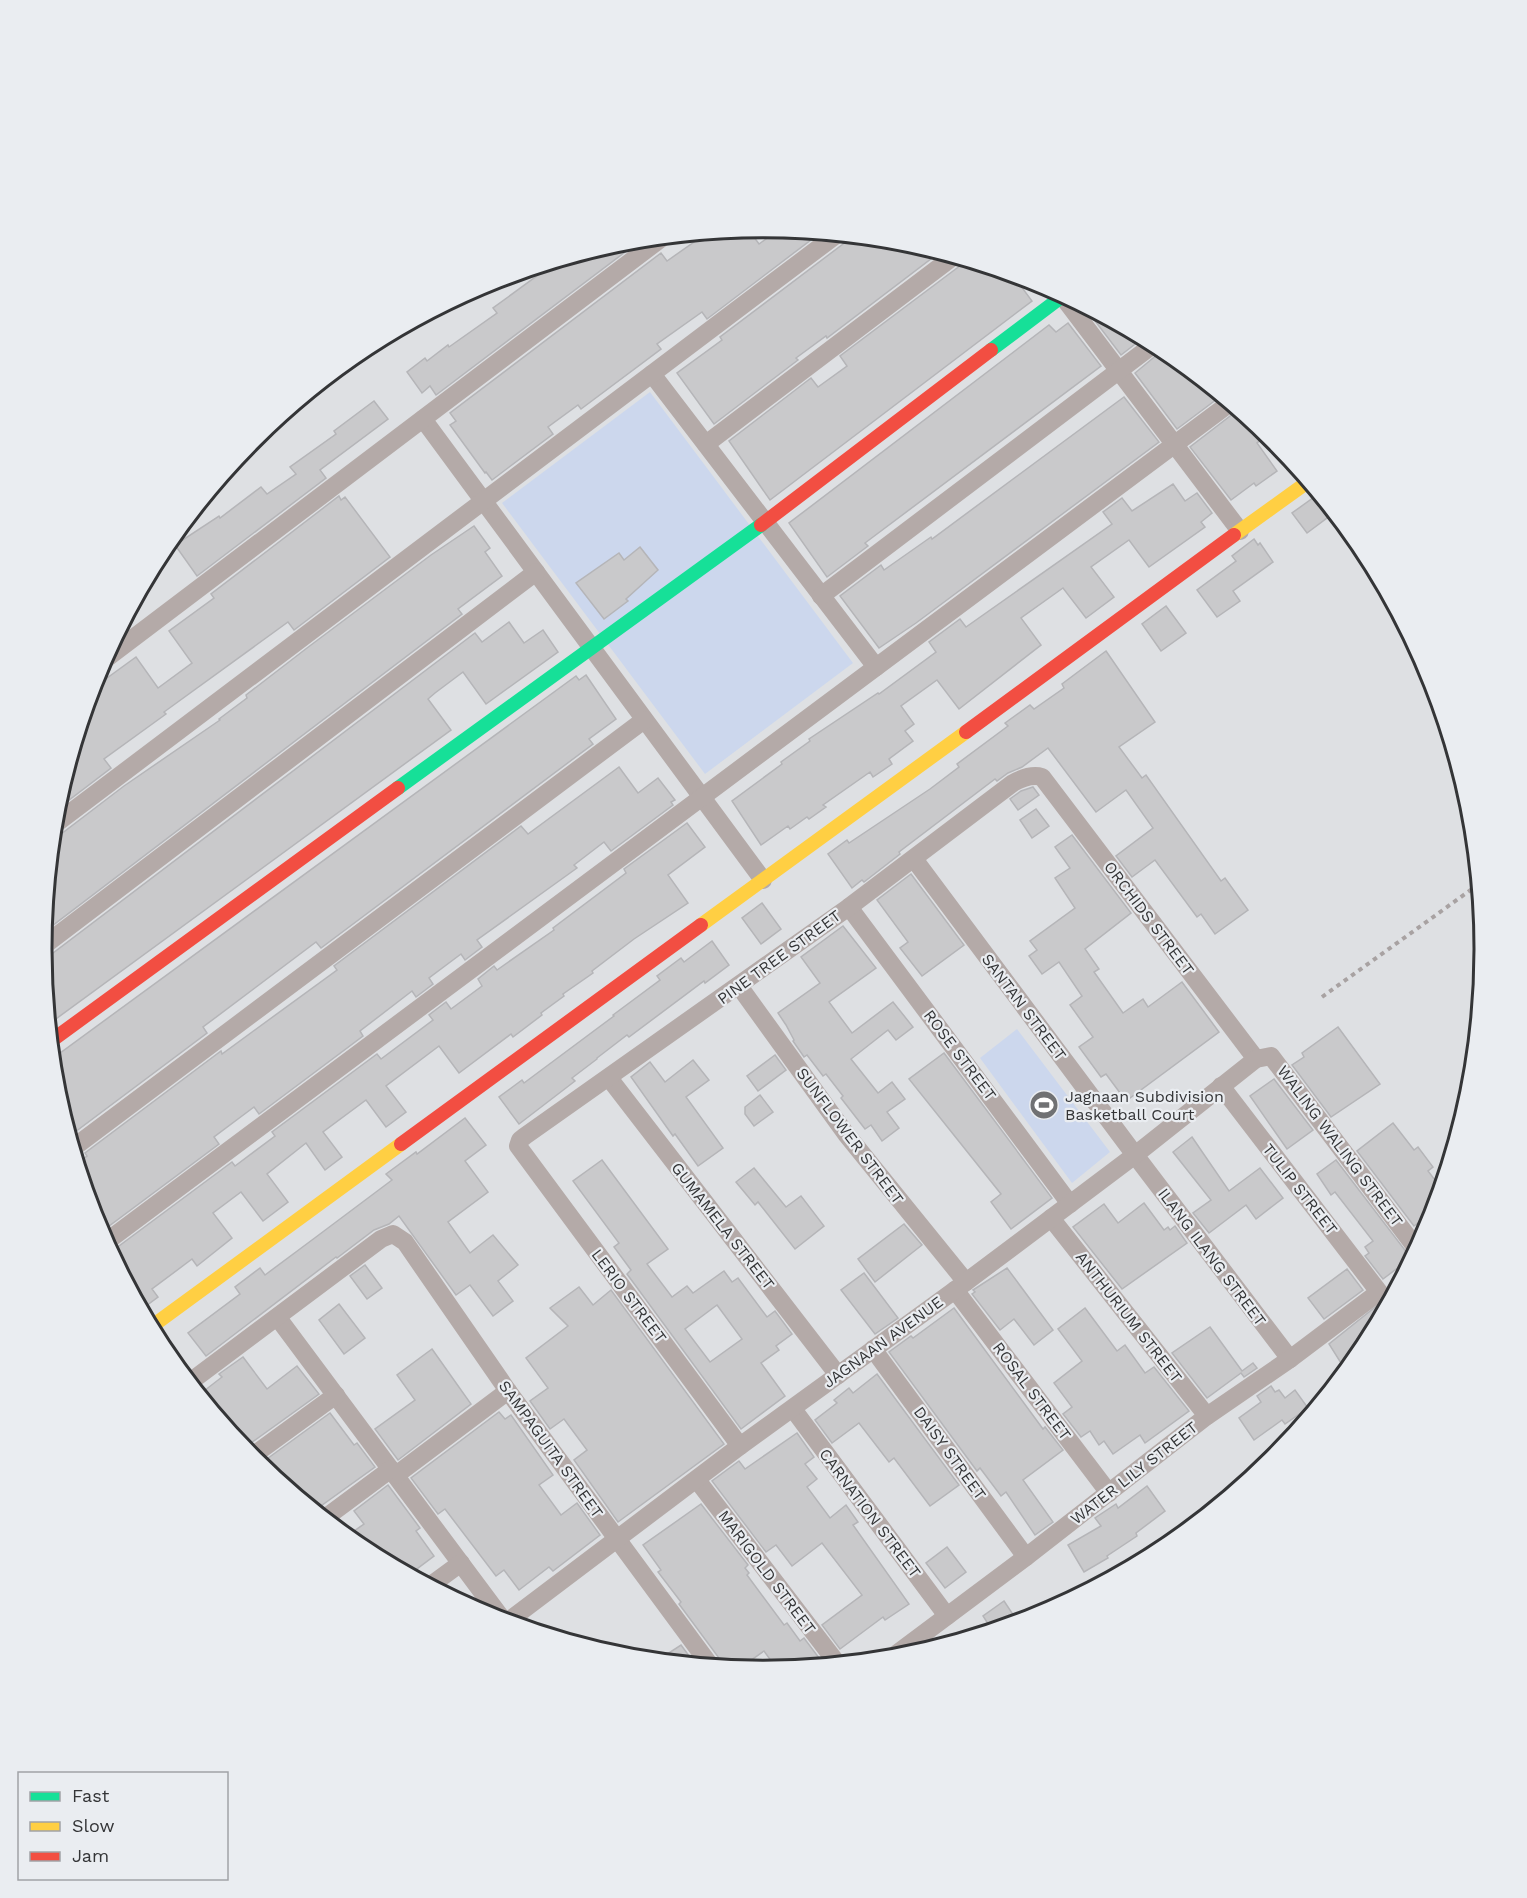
<svg xmlns="http://www.w3.org/2000/svg" width="1527" height="1898" viewBox="0 0 1527 1898" font-family="'Work Sans',sans-serif">
	<rect width="100%" height="100%" fill="#dee0e3"/>
	<!-- green -->
	<g fill="#ccd7ed">
		<polygon points="650,392 853,663 705,774 502,503"/>
		<polygon points="1017,1029 1110,1152 1072,1183 980,1058"/>
	</g>
	<!-- building -->
	<g fill="#c9c9cb" stroke="#b5b5b8" stroke-width="1.5" fill-rule="evenodd">
		<polygon points="748,229 759,244 780,229 820,233 707,319 702,312 657,344 661,349 581,409 578,405 548,427 553,434 492,480 486,472 485,473 450,425 456,421 450,413 661,253 667,261 707,233"/>
		<polygon points="847,236 905,241 940,252 827,338 826,336 796,358 798,360 714,424 677,373 722,340 720,337 843,244"/>
		<polygon points="641,240 436,395 430,386 422,393 407,372 425,358 427,361 448,345 449,347 497,313 493,308 556,262 623,241"/>
		<polygon points="965,260 1012,274 1032,301 770,500 729,441 811,378 818,387 847,366 840,356 961,265"/>
		<polygon points="1088,308 1137,335 1143,338 1121,355 1086,309"/>
		<polygon points="1068,323 1101,366 865,543 868,546 827,577 789,523 1049,325 1056,332"/>
		<polygon points="1164,349 1221,396 1177,429 1135,373"/>
		<polygon points="1124,397 1159,442 916,623 879,648 840,596 881,565 884,570 931,537 932,539"/>
		<polygon points="374,401 388,419 320,470 326,478 197,576 175,545 219,516 220,518 261,487 267,494 296,474 290,467 336,434 334,431"/>
		<polygon points="1238,410 1268,434 1257,443 1277,471 1256,486 1254,483 1231,500 1190,447"/>
		<polygon points="1173,484 1185,501 1197,493 1212,513 1201,522 1205,527 1149,567 1129,540 1091,567 1114,597 1086,618 1063,588 1021,618 1041,645 959,709 937,680 901,706 914,724 905,731 913,741 889,759 892,764 873,777 870,772 823,805 826,807 809,819 807,817 790,829 788,826 761,845 732,801 782,764 781,762 810,741 809,739 878,693 879,694 936,652 929,642 960,619 966,627 1112,524 1103,512 1122,498 1132,511"/>
		<polygon points="1317,495 1331,515 1307,533 1292,513"/>
		<polygon points="339,496 341,500 345,497 390,557 294,630 288,622 164,712 166,714 104,759 111,768 56,810 92,689 136,657 158,688 192,663 169,631 214,598 211,594"/>
		<polygon points="474,526 490,548 485,552 502,576 458,609 462,614 44,932 53,836 61,834 124,786 220,720 219,719 247,698 246,695 307,648 431,555"/>
		<polygon points="1254,539 1258,545 1260,543 1273,562 1233,591 1240,601 1217,617 1197,590 1236,561 1232,556"/>
		<polygon points="640,547 658,570 626,599 628,601 604,619 576,583 619,553 624,560"/>
		<polygon points="1166,606 1186,633 1161,651 1142,624"/>
		<polygon points="509,622 524,643 543,630 558,652 486,704 463,672 435,693 428,699 451,730 49,1024 43,958 49,956 475,633 482,642"/>
		<polygon points="1106,651 1155,722 1119,747 1142,778 1146,775 1221,881 1225,878 1248,910 1215,934 1201,914 1197,917 1155,860 1132,877 1116,856 1153,828 1126,790 1096,812 1048,748 1022,767 1008,773 997,781 995,779 899,852 900,854 864,882 862,880 852,888 828,854 847,840 849,843 930,789 959,767 957,764 1008,726 1005,723 1030,705 1034,709 1064,688 1062,684"/>
		<polygon points="586,675 616,719 589,739 593,744 321,948 316,942 203,1027 207,1033 71,1135 56,1089 53,1056 60,1053 576,676 579,680"/>
		<polygon points="619,767 638,793 658,778 675,800 671,802 673,805 611,851 604,842 574,865 577,868 477,940 482,947 465,960 461,954 429,978 433,984 416,997 412,991 360,1031 363,1036 259,1114 254,1107 214,1137 219,1144 101,1232 78,1163 87,1156 85,1153 221,1051 222,1054 337,970 334,966 521,826 528,834"/>
		<polygon points="1033,787 1039,795 1018,810 1010,799 1021,791"/>
		<polygon points="1036,809 1049,826 1032,838 1020,820"/>
		<polygon points="687,823 705,847 668,875 688,903 634,939 592,971 593,973 563,994 564,996 541,1013 542,1015 513,1037 511,1034 459,1073 439,1046 386,1086 406,1112 386,1127 366,1100 323,1132 342,1157 325,1170 306,1143 267,1174 288,1202 263,1221 241,1192 213,1213 232,1238 197,1266 192,1259 152,1289 158,1297 142,1309 111,1252 232,1162 235,1166 275,1136 272,1132 377,1054 381,1059 433,1020 429,1015 446,1002 451,1009 482,986 478,979 494,966 497,970 554,930 553,928 626,873 624,869"/>
		<polygon points="1072,835 1131,913 1085,949 1099,969 1094,972 1123,1013 1143,999 1148,1007 1182,982 1219,1032 1126,1101 1106,1074 1101,1077 1079,1047 1093,1037 1070,1005 1082,996 1059,962 1042,974 1029,956 1037,950 1030,941 1075,908 1055,878 1070,868 1055,847"/>
		<polygon points="911,874 964,945 922,976 900,948 908,942 877,900"/>
		<polygon points="762,903 781,929 761,944 742,918"/>
		<polygon points="843,926 876,968 829,1002 852,1033 893,1002 913,1027 896,1040 888,1030 851,1059 878,1093 892,1082 905,1099 887,1112 899,1128 882,1141 871,1125 865,1129 841,1098 843,1096 826,1074 823,1076 807,1055 804,1057 793,1041 794,1040 786,1025 778,1013 820,983 801,957"/>
		<polygon points="712,941 729,965 705,983 704,981 629,1037 627,1035 597,1058 597,1059 572,1078 575,1081 519,1124 499,1097 522,1080 524,1083 614,1016 613,1015 660,980 657,976 681,958 684,962"/>
		<polygon points="1338,1027 1380,1084 1331,1117 1292,1065 1304,1057 1302,1053"/>
		<polygon points="944,1053 1052,1198 1011,1229 991,1202 1001,1194 909,1079"/>
		<polygon points="775,1055 786,1070 758,1091 747,1076"/>
		<polygon points="693,1060 709,1080 686,1097 723,1148 698,1166 675,1134 673,1136 631,1077 650,1062 665,1082"/>
		<polygon points="1274,1079 1313,1130 1287,1149 1250,1096"/>
		<polygon points="760,1095 773,1112 754,1126 745,1114 745,1107"/>
		<polygon points="465,1118 486,1145 465,1161 488,1192 448,1222 470,1253 493,1235 518,1265 498,1281 513,1301 493,1316 470,1285 456,1295 399,1216 389,1224 374,1230 337,1258 336,1257 206,1356 188,1333 240,1294 235,1287 260,1268 265,1275 316,1237 392,1180 386,1174 416,1152 417,1154"/>
		<polygon points="1393,1123 1414,1150 1418,1147 1433,1167 1428,1171 1441,1188 1435,1210 1414,1226 1357,1151"/>
		<polygon points="1192,1137 1229,1191 1260,1168 1283,1198 1256,1219 1246,1205 1209,1233 1193,1213 1211,1200 1173,1152"/>
		<path d="M602,1160L668,1249L647,1264L672,1297L687,1286L693,1293L724,1271L732,1282L738,1278L767,1317L775,1311L792,1334L776,1346L779,1350L761,1363L785,1396L741,1429L627,1274L631,1270L614,1247L619,1243L573,1181ZM717,1305L742,1339L710,1362L685,1329Z"/>
		<polygon points="1336,1160 1411,1258 1383,1279 1365,1256 1369,1253 1365,1247 1373,1241 1335,1192 1331,1195 1317,1174"/>
		<polygon points="754,1168 786,1207 801,1196 824,1226 795,1249 758,1202 755,1205 736,1182"/>
		<polygon points="1144,1203 1164,1230 1168,1227 1170,1230 1175,1226 1187,1243 1122,1289 1073,1227 1104,1204 1118,1223"/>
		<polygon points="904,1224 922,1245 875,1282 858,1259"/>
		<polygon points="365,1265 382,1288 367,1299 350,1276"/>
		<polygon points="1007,1268 1053,1330 1034,1345 1014,1319 1000,1330 972,1294 975,1292 973,1290"/>
		<polygon points="1347,1269 1363,1290 1324,1319 1308,1298"/>
		<polygon points="864,1273 898,1318 875,1334 841,1290"/>
		<polygon points="579,1287 593,1305 611,1290 724,1444 618,1522 574,1460 587,1450 564,1419 550,1429 530,1401 548,1388 526,1358 568,1326 550,1308"/>
		<polygon points="1389,1296 1391,1298 1363,1350 1346,1371 1329,1344"/>
		<polygon points="339,1304 365,1338 344,1354 319,1320"/>
		<polygon points="954,1308 1043,1429 1045,1427 1063,1450 1023,1480 1053,1522 1035,1535 1006,1492 1001,1496 980,1468 977,1471 889,1352 911,1336 913,1338"/>
		<polygon points="1085,1308 1117,1351 1125,1345 1145,1373 1154,1367 1189,1411 1145,1443 1140,1435 1113,1454 1104,1441 1099,1445 1090,1431 1081,1437 1063,1414 1072,1407 1054,1383 1082,1361 1058,1329"/>
		<polygon points="1210,1327 1242,1371 1253,1363 1257,1368 1244,1377 1241,1373 1207,1398 1172,1353"/>
		<polygon points="432,1349 471,1404 398,1460 375,1429 415,1400 397,1375"/>
		<polygon points="243,1357 267,1389 297,1366 319,1394 244,1448 200,1394 222,1377 219,1374"/>
		<polygon points="877,1374 959,1485 930,1506 894,1458 889,1462 859,1423 832,1443 815,1420 837,1403 834,1400 849,1388 853,1393"/>
		<polygon points="1271,1386 1275,1392 1279,1390 1285,1398 1295,1390 1308,1408 1285,1424 1282,1420 1254,1440 1239,1418 1261,1402 1257,1396"/>
		<polygon points="499,1412 505,1419 511,1415 553,1475 539,1485 561,1515 577,1503 600,1535 553,1571 549,1567 519,1590 504,1570 496,1576 445,1509 438,1514 411,1478"/>
		<polygon points="330,1413 354,1445 357,1443 375,1467 318,1508 312,1508 260,1464"/>
		<polygon points="797,1433 814,1457 805,1464 817,1479 807,1487 830,1518 846,1505 858,1522 853,1525 909,1604 885,1620 883,1617 840,1649 822,1625 862,1595 822,1543 792,1566 776,1545 766,1552 712,1481 739,1461 745,1469"/>
		<polygon points="388,1485 420,1528 416,1531 434,1556 410,1574 362,1549 347,1536 364,1524 354,1511"/>
		<polygon points="1147,1486 1165,1511 1136,1533 1137,1536 1107,1556 1108,1558 1084,1572 1068,1545 1101,1526 1095,1518 1116,1504 1118,1508"/>
		<polygon points="701,1504 748,1565 745,1568 749,1573 747,1575 784,1625 787,1623 800,1641 804,1638 822,1662 819,1665 777,1669 764,1651 740,1668 721,1666 719,1658 679,1604 681,1602 658,1572 661,1570 643,1545"/>
		<polygon points="947,1547 966,1572 945,1588 926,1563"/>
		<polygon points="1004,1601 1018,1622 992,1630 983,1616"/>
		<polygon points="681,1645 695,1664 658,1660"/>
	</g>
	<g fill="none" stroke-linecap="round" stroke-linejoin="round">
		<!-- path -->
		<polyline stroke="#a8a2a2" stroke-width="4" stroke-dasharray="4.5 4.5" stroke-linecap="butt" points="1322,997 1479,884"/>
		<!-- street -->
		<g stroke="#b4aaa8" stroke-width="18">
			<polyline points="1060,293 1240,531"/>
			<polyline points="652,374 876,667"/>
			<polyline points="423,419 763,880"/>
			<polyline points="706,444 954,256"/>
			<polyline points="821,596 1154,344"/>
			<polyline points="103,661 663,237"/>
			<polyline points="54,825 836,235"/>
			<polyline points="914,859 1135,1155 1290,1359"/>
			<polyline points="849,907 1070,1204"/>
			<polyline points="42,947 536,572"/>
			<polyline points="739,986 846,1134 966,1282"/>
			<polyline points="609,1078 838,1375"/>
			<polyline points="73,1148 644,720"/>
			<polyline points="1051,1218 1207,1416"/>
			<polyline points="106,1242 1230,403"/>
			<polyline points="955,1290 1109,1493"/>
			<polyline points="278,1318 503,1620"/>
			<polyline points="873,1349 1026,1557"/>
			<polyline points="190,1382 381,1239 393,1234 405,1242 508,1391 710,1665"/>
			<polyline points="793,1409 947,1616"/>
			<path d="M740,1446L518,1146L520,1140L525,1136L849,907L1013,783C1022,778 1032,774 1042,777L1256,1059"/>
			<polyline points="251,1457 336,1395"/>
			<polyline points="396,1475 508,1391"/>
			<polyline points="697,1480 837,1663"/>
			<polyline points="325,1518 391,1469"/>
			<polyline points="431,1585 461,1563"/>
			<polyline points="507,1622 740,1446 966,1282 1135,1155 1256,1059 1271,1056 1417,1249"/>
			<polyline points="891,1658 1026,1557 1207,1416 1290,1359 1379,1292 1221,1086"/>
		</g>
		<!-- fast -->
		<g stroke="#16e098" stroke-width="14">
			<polyline points="991,350 1064,295"/>
			<polyline points="398,788 761,525"/>
		</g>
		<!-- slow -->
		<g stroke="#ffcf43" stroke-width="14">
			<polyline points="1234,535 1309,481"/>
			<polyline points="701,925 966,732"/>
			<polyline points="151,1327 401,1144"/>
		</g>
		<!-- jam -->
		<g stroke="#f24e42" stroke-width="14">
			<polyline points="761,525 991,350"/>
			<polyline points="966,732 1234,535"/>
			<polyline points="51,1041 398,788"/>
			<polyline points="401,1144 701,925"/>
		</g>
	</g>
	<!-- icons -->
	<defs>
		<g id="stadium-disc" transform="scale(1.5)"><circle r="9.5" fill="#707173" stroke="#eaedf1"/><path d="M0-5a6.5 5 0 1 0 0 10a6.5 5 0 1 0 0-10ZM-3.5-1.8h7v3.6h-7Z" fill="#fff"/></g>
	</defs>
	<g fill-rule="evenodd">
		<use href="#stadium-disc" x="1044" y="1105"/>
	</g>
	<g text-anchor="middle" dominant-baseline="central" stroke-width="4.5" stroke-linejoin="round" paint-order="stroke">
		<!-- street labels -->
		<g font-size="16" fill="#343537" stroke="#eaedf1">
			<text transform="translate(1149 918) rotate(53)">ORCHIDS STREET</text>
			<text transform="translate(779 957) rotate(-36)">PINE TREE STREET</text>
			<text transform="translate(1024 1007) rotate(53)">SANTAN STREET</text>
			<text transform="translate(960 1055) rotate(53)">ROSE STREET</text>
			<text transform="translate(850 1136) rotate(53)">SUNFLOWER STREET</text>
			<text transform="translate(1340 1146) rotate(53)">WALING WALING STREET</text>
			<text transform="translate(1300 1189) rotate(52)">TULIP STREET</text>
			<text transform="translate(723 1226) rotate(52)">GUMAMELA STREET</text>
			<text transform="translate(1212 1257) rotate(53)">ILANG ILANG STREET</text>
			<text transform="translate(629 1296) rotate(53)">LERIO STREET</text>
			<text transform="translate(1129 1317) rotate(52)">ANTHURIUM STREET</text>
			<text transform="translate(883 1342) rotate(-36)">JAGNAAN AVENUE</text>
			<text transform="translate(1032 1391) rotate(53)">ROSAL STREET</text>
			<text transform="translate(551 1449) rotate(54)">SAMPAGUITA STREET</text>
			<text transform="translate(950 1453) rotate(54)">DAISY STREET</text>
			<text transform="translate(1134 1473) rotate(-38)">WATER LILY STREET</text>
			<text transform="translate(870 1513) rotate(53)">CARNATION STREET</text>
			<text transform="translate(767 1572) rotate(53)">MARIGOLD STREET</text>
		</g>
		<!-- poi labels -->
		<g font-size="16" fill="#343537" stroke="#eaedf1" text-anchor="start">
			<text x="1065" y="1096">Jagnaan Subdivision<tspan x="1065" dy="18">Basketball Court</tspan></text>
		</g>
	</g>
	<!-- crop -->
	<path d="M0 0H1527V1898H0ZM52 949a711 711 0 1 1 1422 0a711 711 0 1 1-1422 0Z" fill="#eaedf1" fill-rule="evenodd"/>
	<path fill="none" stroke="#343537" stroke-width="3" d="M52 949a711 711 0 1 1 1422 0a711 711 0 1 1-1422 0Z"/>
	<!-- legend -->
	<rect x="18" y="1772" width="210" height="108" fill="#eaedf1" stroke="#a1a3a7" stroke-width="1.5"/>
	<rect x="30" y="1792" width="30" height="9" fill="#16e098" stroke="#a1a3a7" stroke-width="1.5"/>
	<text x="72" y="1802" font-size="18" fill="#343537">Fast</text>
	<rect x="30" y="1822" width="30" height="9" fill="#ffcf43" stroke="#a1a3a7" stroke-width="1.5"/>
	<text x="72" y="1832" font-size="18" fill="#343537">Slow</text>
	<rect x="30" y="1852" width="30" height="9" fill="#f24e42" stroke="#a1a3a7" stroke-width="1.5"/>
	<text x="72" y="1862" font-size="18" fill="#343537">Jam</text>
</svg>
